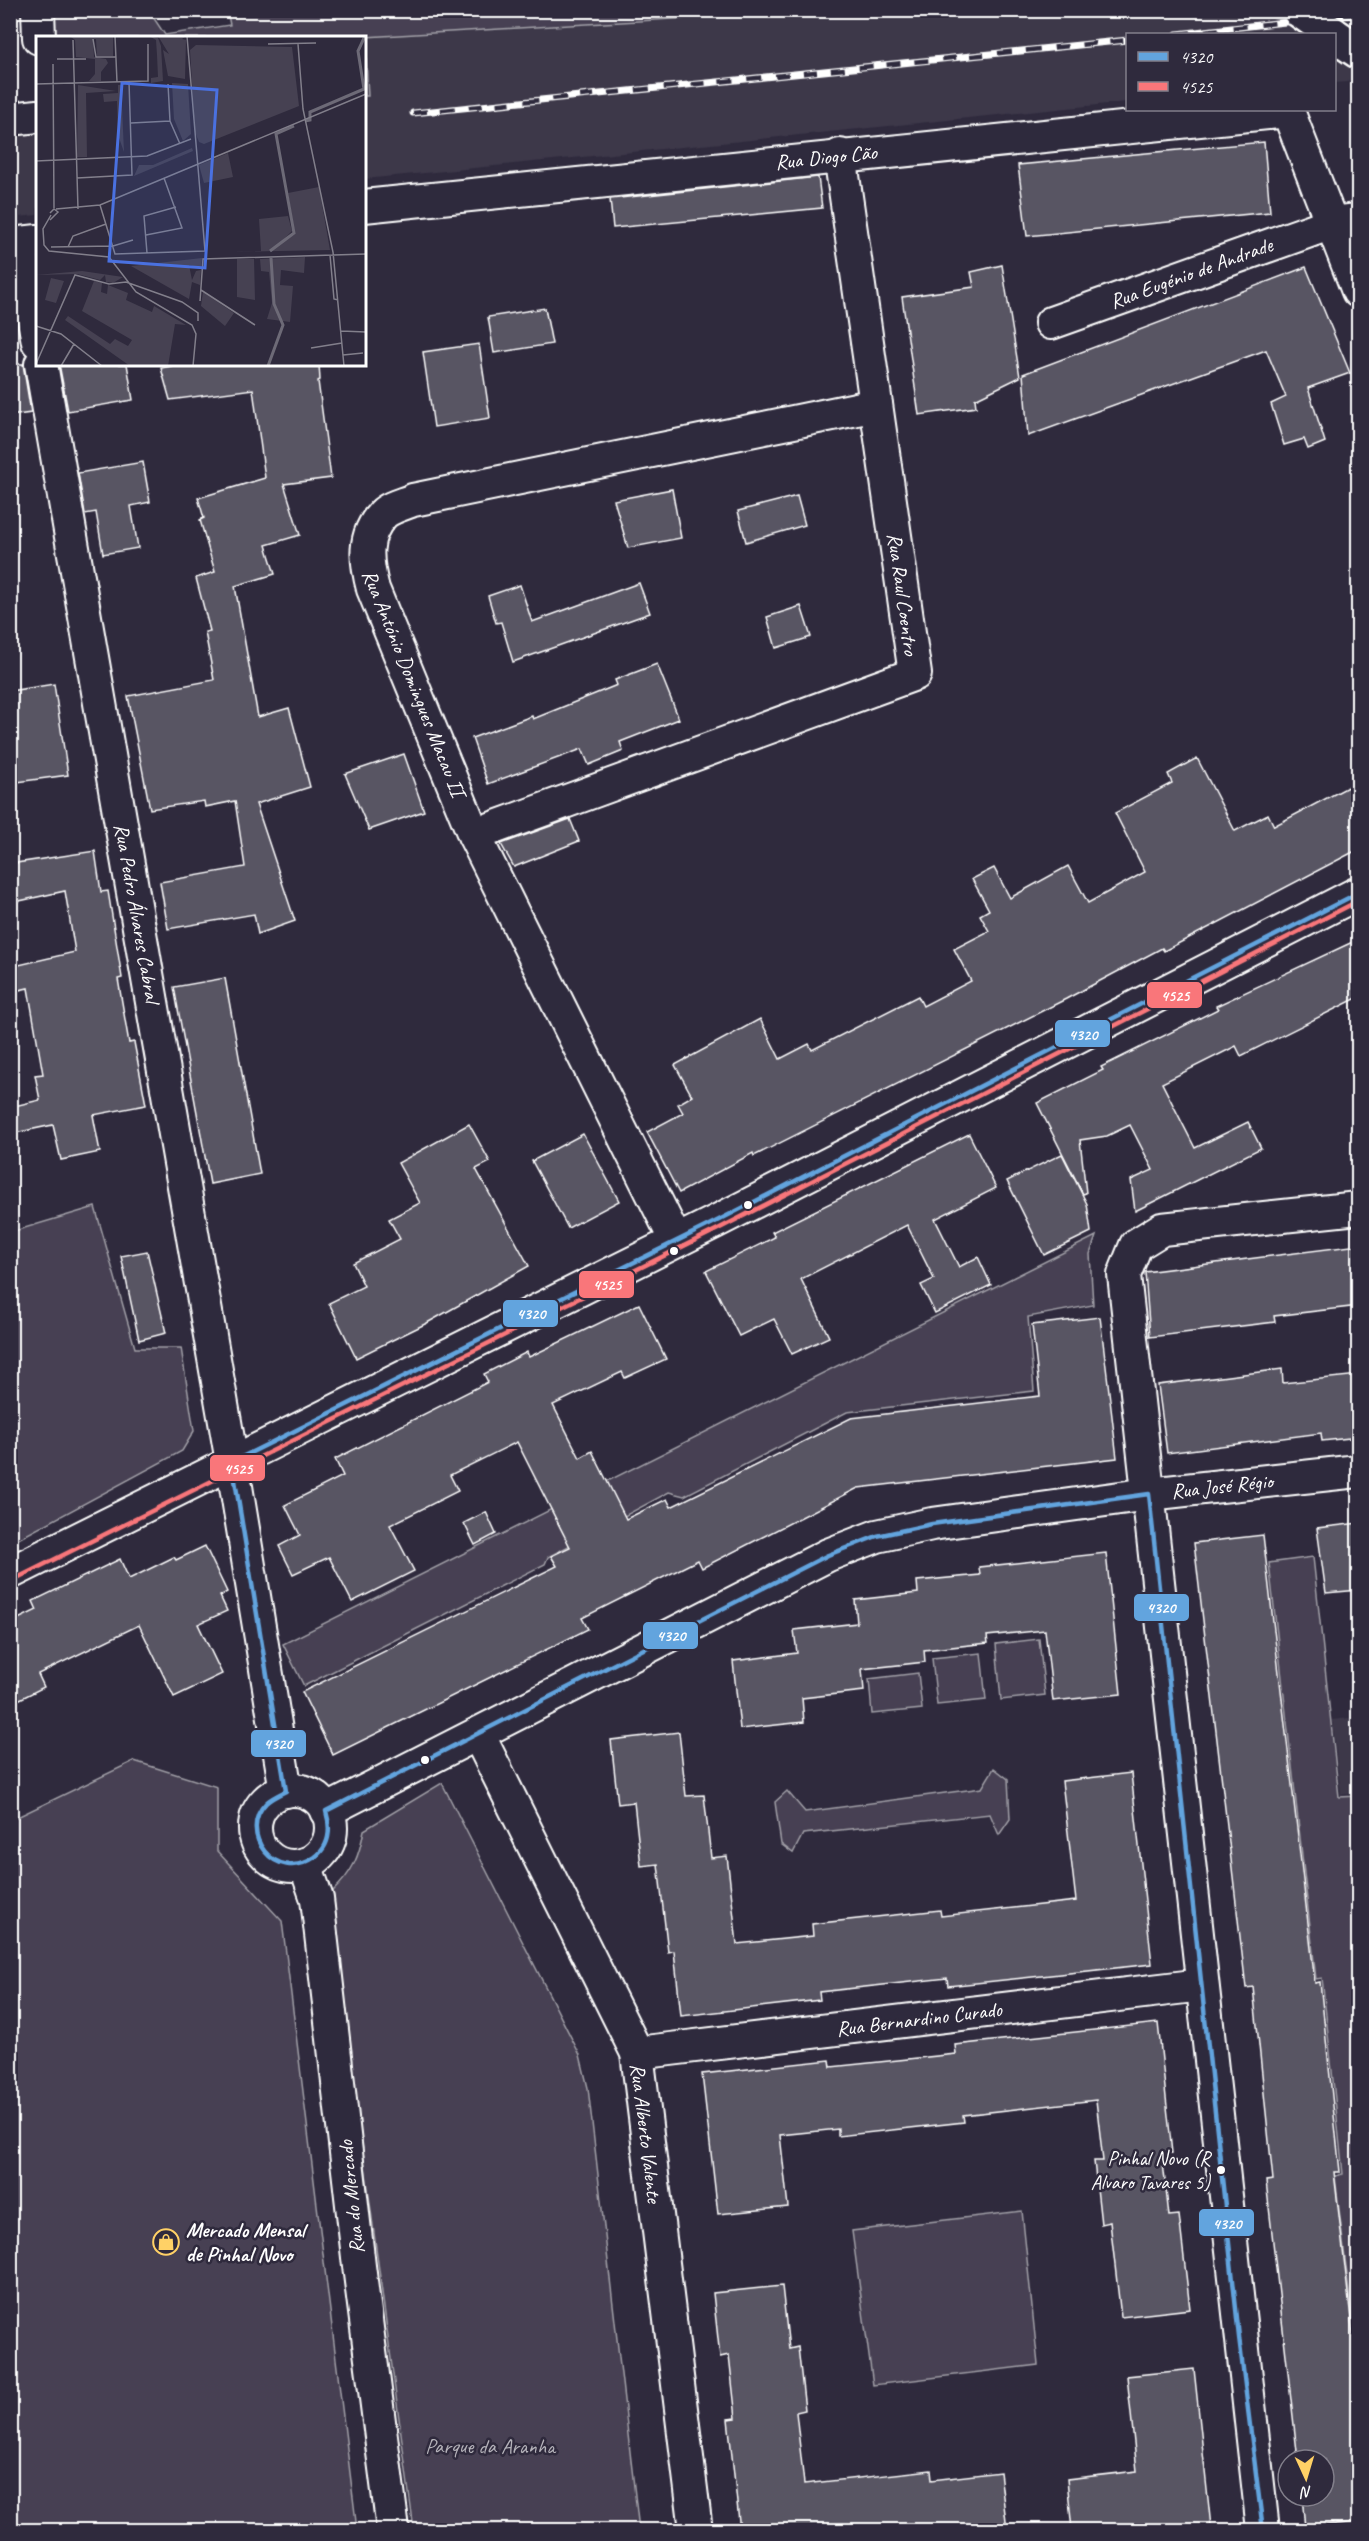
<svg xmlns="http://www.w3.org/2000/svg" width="1369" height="2541" viewBox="0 0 1369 2541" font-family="Caveat,sans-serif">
	<rect width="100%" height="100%" fill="#2f2a3d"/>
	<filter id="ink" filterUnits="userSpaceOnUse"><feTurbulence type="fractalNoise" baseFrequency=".0167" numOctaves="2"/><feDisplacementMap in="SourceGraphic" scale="12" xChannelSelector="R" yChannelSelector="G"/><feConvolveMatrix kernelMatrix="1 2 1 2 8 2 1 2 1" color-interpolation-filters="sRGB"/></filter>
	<g filter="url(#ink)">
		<!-- built -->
		<g fill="#3c3749">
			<polygon points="759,10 1358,11 1358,81 1335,83 1334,34 1128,34 1127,102 365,179 364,96 368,95 365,37 707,17"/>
			<polygon points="37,130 37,215 11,218 11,132"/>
			<polygon points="1358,1717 1358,1793 1341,1795 1332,1720"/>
		</g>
		<!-- green -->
		<g fill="#464152" stroke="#a2a0a8" stroke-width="1.5">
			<polygon points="51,10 149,11 165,35 230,25 227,10 759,11 707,17 365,37 368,96 365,96 364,38 48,38"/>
			<polygon points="95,1207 135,1348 181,1348 194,1431 182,1451 11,1543 11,1232"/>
			<polygon points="1096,1236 1090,1254 1093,1305 1028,1317 1034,1391 847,1412 684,1496 669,1492 548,1557 545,1564 304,1686 283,1644"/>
			<polygon points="1313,1557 1339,1797 1358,1796 1358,2365 1335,2176 1343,2174 1322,1978 1316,1979 1269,1563"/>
			<polygon points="1039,1639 1045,1695 1001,1700 996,1644"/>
			<polygon points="981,1653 986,1700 937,1705 932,1658"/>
			<polygon points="918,1673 922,1709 872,1714 869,1679"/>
			<polygon points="134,1761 217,1787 217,1851 282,1921 357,2530 11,2530 11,1820"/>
			<polygon points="994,1768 1008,1779 1010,1819 999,1835 990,1814 803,1834 793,1853 781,1844 775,1802 787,1791 805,1812 982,1788"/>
			<path d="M442,1783L580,2055L588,2088L639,2530H414L358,2114L333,1891C353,1872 359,1857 364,1830Z"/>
			<polygon points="1022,2211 1038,2365 873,2385 852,2231"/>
		</g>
		<!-- building -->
		<g fill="#595564" stroke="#fff" stroke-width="1.5">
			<polygon points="1264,142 1270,212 1027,236 1018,165"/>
			<polygon points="818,177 822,208 613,228 610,199"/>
			<polygon points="1002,265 1020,377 975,399 976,407 919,415 902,297 974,287 971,272"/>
			<polygon points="1306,267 1350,373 1308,388 1325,442 1308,449 1304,439 1284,445 1271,404 1286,397 1266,350 1028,436 1023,374"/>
			<polygon points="545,308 552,344 494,353 488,317"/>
			<polygon points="479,344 490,418 434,427 423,352"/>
			<polygon points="10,364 23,364 31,413 10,416"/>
			<polygon points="59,364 127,364 133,400 68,411"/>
			<polygon points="182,364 319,364 320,380 318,381 331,478 284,484 300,535 266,545 275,574 235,586 258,717 289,708 310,787 256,804 295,921 258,934 254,914 168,929 160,882 245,867 235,801 205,807 204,801 150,809 128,696 214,680 205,632 210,631 196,578 215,572 200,520 204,518 198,498 265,478 253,389 170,400 161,368"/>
			<polygon points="143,462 150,502 131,506 138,548 103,554 96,512 85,514 78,473"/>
			<polygon points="672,489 681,538 628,548 614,500"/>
			<polygon points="797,496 805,525 746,542 738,511"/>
			<polygon points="639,583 650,613 513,662 501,622 496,623 488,596 520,585 532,622"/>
			<polygon points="801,606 811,637 776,648 767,617"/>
			<polygon points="657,664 679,719 620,742 623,751 589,765 582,749 488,784 472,738 532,716 533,719 617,685 615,680"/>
			<polygon points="54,684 68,775 10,783 10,691"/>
			<polygon points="404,754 424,811 369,830 345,774"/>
			<polygon points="1197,758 1235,831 1268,814 1274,826 1359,781 1359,849 1164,951 1162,948 1066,999 754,1156 753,1153 679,1193 647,1132 683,1113 678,1104 692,1096 675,1065 760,1019 780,1059 809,1044 812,1050 918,996 923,1006 971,981 954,949 989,931 980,915 989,910 972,879 994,868 1010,898 1068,866 1088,903 1145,872 1115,813 1172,783 1168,774"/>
			<polygon points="570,819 579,841 514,867 501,844"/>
			<polygon points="95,851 101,892 108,891 122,978 118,979 129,1043 134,1042 146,1105 93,1115 100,1152 61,1160 53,1125 10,1134 10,1107 40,1100 35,1075 43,1074 28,988 10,992 10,967 75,952 65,891 10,903 10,864"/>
			<polygon points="1359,939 1359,997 1241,1056 1236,1046 1162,1083 1195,1148 1248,1122 1261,1148 1135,1211 1131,1180 1153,1170 1130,1125 1107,1136 1080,1140 1086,1193 1083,1194 1037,1103 1103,1070 1101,1067 1218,1009 1216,1006"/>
			<polygon points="225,978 260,1174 210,1184 174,987"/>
			<polygon points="469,1124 490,1162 476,1169 529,1266 427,1323 356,1358 329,1303 364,1286 353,1263 400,1239 389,1219 420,1203 398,1163"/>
			<polygon points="583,1134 619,1201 568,1228 532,1161"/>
			<polygon points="969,1134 996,1188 935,1219 959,1267 978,1257 991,1285 935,1313 921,1285 934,1279 907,1225 801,1279 829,1337 792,1354 774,1319 739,1336 706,1271 775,1237 772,1232"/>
			<polygon points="1062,1154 1087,1204 1091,1232 1044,1255 1007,1181"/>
			<polygon points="1359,1245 1359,1306 1274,1316 1275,1322 1150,1337 1145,1272"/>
			<polygon points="147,1251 166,1333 139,1340 121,1256"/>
			<polygon points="639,1304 666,1359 625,1378 622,1372 553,1405 580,1458 592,1451 626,1519 667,1499 671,1507 851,1418 1040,1396 1032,1325 1100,1317 1117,1458 858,1488 702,1568 698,1560 582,1618 588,1629 333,1755 302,1692 557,1566 551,1556 570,1547 517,1442 450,1475 458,1491 390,1525 414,1571 352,1602 329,1557 293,1574 279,1546 300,1535 285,1505 343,1476 335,1459 488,1382 484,1374 527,1352 529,1357"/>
			<polygon points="1282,1369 1283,1383 1359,1375 1359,1437 1322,1441 1321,1433 1167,1453 1158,1385"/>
			<polygon points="486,1512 496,1534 475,1545 464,1523"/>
			<polygon points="1359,1523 1359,1590 1326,1593 1317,1528"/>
			<polygon points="1263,1535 1315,1983 1320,1982 1340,2172 1334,2172 1359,2388 1359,2522 1305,2527 1302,2496 1324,2496 1324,2460 1298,2460 1266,2181 1273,2180 1253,1987 1246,1988 1194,1543"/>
			<polygon points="205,1546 227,1592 220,1596 227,1611 198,1624 222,1674 174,1697 139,1625 38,1674 44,1687 10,1704 10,1618 12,1622 37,1610 33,1601 120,1559 129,1579 174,1557 176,1560"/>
			<polygon points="1106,1553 1121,1694 1053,1701 1045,1630 987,1636 988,1643 924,1650 925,1662 862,1669 864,1691 802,1698 804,1722 740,1729 733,1661 797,1653 794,1630 857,1623 855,1600 918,1593 917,1581 980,1575 979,1567"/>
			<polygon points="679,1732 686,1796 704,1795 711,1858 727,1856 737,1944 813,1936 812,1924 940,1910 941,1916 1076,1901 1062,1781 1131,1773 1152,1964 948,1986 947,1978 819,1992 820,2000 681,2016 674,1951 668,1952 658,1864 641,1866 634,1802 618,1804 611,1740"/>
			<polygon points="1158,2023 1172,2153 1162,2154 1169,2216 1179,2215 1190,2309 1121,2317 1110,2222 1101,2224 1094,2161 1103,2161 1096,2100 963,2115 964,2122 838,2136 838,2129 780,2135 788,2207 718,2214 702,2074 830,2060 831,2067 956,2054 955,2045"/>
			<polygon points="782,2286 789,2349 798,2347 805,2410 796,2412 804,2484 931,2470 932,2480 1000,2472 1007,2530 740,2530 728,2419 736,2418 729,2355 720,2357 713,2293"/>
			<polygon points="1194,2369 1211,2527 1175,2530 1072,2530 1067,2479 1137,2471 1127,2376"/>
		</g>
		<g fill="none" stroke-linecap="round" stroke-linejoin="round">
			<!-- minor casing -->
			<g stroke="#fff" stroke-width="36">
				<g id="minor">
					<polyline points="38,10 39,38"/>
					<polyline points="10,119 38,116"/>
					<polyline points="364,206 1288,111 1358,291"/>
					<polyline points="38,241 20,243 38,342"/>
					<polyline points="1051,323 1332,223 1358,220"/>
					<polyline points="41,364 232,1462 286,1791"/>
					<polyline points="474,835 915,674 840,155"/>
					<path d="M676,1241L474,835L373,589C366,562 362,536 383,514C390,507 404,504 413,500L876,405"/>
					<polyline points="10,1573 715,1222 1358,893"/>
					<polyline points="478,1734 637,2053 696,2530"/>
					<circle cx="293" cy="1828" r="38"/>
					<polyline points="326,1811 828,1555 877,1536 932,1524 1149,1494 1358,1471"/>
					<polyline points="305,1864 317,1899 359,2266 393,2530"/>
					<polyline points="637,2053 1202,1985"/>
					<polyline points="1263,2530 1124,1275 1136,1245 1162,1229 1358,1208"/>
				</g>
			</g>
			<!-- major casing -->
			<g stroke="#fff" stroke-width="38">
				<polyline id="major" points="1334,35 1358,51"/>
			</g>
			<!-- minor -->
			<use href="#minor" stroke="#2f2a3d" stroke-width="32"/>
			<!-- major -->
			<use href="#major" stroke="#2f2a3d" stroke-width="33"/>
			<!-- rail casing -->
			<g stroke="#fff" stroke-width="7">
				<g id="rail">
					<polyline points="1177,34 1358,14"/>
					<polyline points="413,113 1128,40"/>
				</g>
			</g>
			<!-- rail -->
			<use href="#rail" stroke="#2f2a3d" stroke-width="4.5" stroke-dasharray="14" stroke-linecap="butt"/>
			<!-- major-bridge casing -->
			<g stroke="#fff" stroke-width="38" stroke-linecap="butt">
				<polyline id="major-bridge" points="1299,10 1333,34"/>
			</g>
			<!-- major-bridge -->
			<use href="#major-bridge" stroke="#2f2a3d" stroke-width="33"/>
			<!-- bus-1 casing -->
			<g stroke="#2f2a3d" stroke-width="9">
				<path id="bus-1" d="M1263,2530L1239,2337L1149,1494L932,1524L877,1536L828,1555L326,1811C331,1828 331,1845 315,1857C275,1885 237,1832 266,1803C271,1798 280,1794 286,1791L232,1462L715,1222L1358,893"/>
			</g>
			<!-- bus-2 casing -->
			<g stroke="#2f2a3d" stroke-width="9">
				<polyline id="bus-2" points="13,1580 718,1229 1358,901"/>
			</g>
			<!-- bus-1 -->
			<use href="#bus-1" stroke="#62a4de" stroke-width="4.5"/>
			<!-- bus-2 -->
			<use href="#bus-2" stroke="#f9767a" stroke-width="4.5"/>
		</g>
	</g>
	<!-- icons -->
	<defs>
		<g id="shop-ring" transform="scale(1.35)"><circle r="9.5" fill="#2f2a3d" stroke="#ffd166" stroke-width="1.5"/><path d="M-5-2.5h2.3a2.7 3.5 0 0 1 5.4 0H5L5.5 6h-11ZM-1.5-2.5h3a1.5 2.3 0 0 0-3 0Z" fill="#ffd166"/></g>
	</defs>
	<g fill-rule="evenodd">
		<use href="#shop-ring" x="166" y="2242"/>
	</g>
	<!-- markers -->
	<g fill="#fff" stroke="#2f2a3d" stroke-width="2">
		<circle cx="748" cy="1205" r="5"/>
		<circle cx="674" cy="1251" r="5"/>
		<circle cx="425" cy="1760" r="5"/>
		<circle cx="1221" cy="2170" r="5"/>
	</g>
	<g text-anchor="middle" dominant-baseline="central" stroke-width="5" stroke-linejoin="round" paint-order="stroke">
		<!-- bus labels -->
		<g font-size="20" fill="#fff" stroke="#2f2a3d" text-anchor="end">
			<text x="1210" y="2158">Pinhal Novo (R<tspan x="1210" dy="24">Alvaro Tavares 5)</tspan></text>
		</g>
		<!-- street labels -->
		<g font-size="21" fill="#fff" stroke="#2f2a3d">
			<text transform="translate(826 157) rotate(-6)">Rua Diogo Cão</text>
			<text transform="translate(1191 273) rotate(-20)">Rua Eugénio de Andrade</text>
			<text transform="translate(903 594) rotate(82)">Rua Raul Coentro</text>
			<text transform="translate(414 683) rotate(68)">Rua António Domingues Macau II</text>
			<text transform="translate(137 913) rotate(80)">Rua Pedro Álvares Cabral</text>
			<text transform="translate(1222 1486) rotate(-6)">Rua José Régio</text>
			<text transform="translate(919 2019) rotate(-7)">Rua Bernardino Curado</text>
			<text transform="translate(646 2133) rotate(83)">Rua Alberto Valente</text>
			<text transform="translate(351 2197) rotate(-96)">Rua do Mercado</text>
		</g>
		<!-- poi labels -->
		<g font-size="21" font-weight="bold" fill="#fff" stroke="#2f2a3d" text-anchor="start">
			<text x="186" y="2230">Mercado Mensal<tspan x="186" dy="24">de Pinhal Novo</tspan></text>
		</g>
		<!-- park labels -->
		<g font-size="21" fill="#b5b3ba" stroke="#2f2a3d">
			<text x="490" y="2446">Parque da Aranha</text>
		</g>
	</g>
	<!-- overview -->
	<g transform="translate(36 36)">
		<rect width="330" height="330" fill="#2f2a3d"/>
		<path d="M113,0L122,2L125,10L127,45L115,47V42L122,41L121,19L120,4ZM122,0H150L146,3L150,4L149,43L132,40L127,14L133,18ZM35,1H77V20H61L60,3H57L58,21L70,23L72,27L65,36V45H53L59,38V23L40,21L39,4ZM160,9L256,11L263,70L168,108L163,106L159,96L154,14ZM136,47L152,48L155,98L147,105L138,83ZM42,49L80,55L50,57L51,121H41ZM82,49H85L88,116L82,99L81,65L68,66L67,58L82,57ZM156,112L157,115L98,140L103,129H117ZM192,117L197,141L168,147L163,129ZM283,151L294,214L196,216L225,215L223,183L252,180L256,195L241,210L259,198L252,157ZM269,221L268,237L245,234L244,249L257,250L254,286L231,283L236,267L233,236L225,235L224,223ZM166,222L165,232L153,229L156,244L160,235L165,234L164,249L156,246L153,263L95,230ZM201,223H218L219,264L201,261ZM46,235L87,241L77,247L70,246L69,239L64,244L41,238L0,239ZM15,242L28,245L20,267L9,264ZM58,245L66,247L65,256L71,258L72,249L92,257L90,264L116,276L118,270L150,289L139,288L132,330H94L29,284L32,280L74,308L79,303L92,310L96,304L46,275ZM167,256L198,277L189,290L165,270Z" fill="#464152"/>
		<path fill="none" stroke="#6d6a77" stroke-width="3" d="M269,85L274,84V76L328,53L322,15L329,0M234,215L258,197L240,98L258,90M232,330L247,289L238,268L235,222"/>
		<path fill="none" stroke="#827f8b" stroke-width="1.5" d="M79,0L81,46M57,3L60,21H80M37,4L42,173M232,8L280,7M262,8L267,73L297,216L308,330M21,23H50M17,28L18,172M0,48L112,45V8M132,48L134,85L144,108M95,87L134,85M0,125L111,120L155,103M41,142L96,139L93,46M64,169L79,218L169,215L151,0M20,173L64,169L330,58M15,179L7,193L8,209L13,215L73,221L100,256L156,289L160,298L157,330M14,184L22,176L18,173L14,177M110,199L146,192L128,142M15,211L77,210L97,204M32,211L37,200L70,188M111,217L108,180L140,171M294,219L298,263L302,264M165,254L219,289M164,265L167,223L330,218M0,290L25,298L66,330M305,295L330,296M275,312L306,307M307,319L327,317M0,328L39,239L73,248L90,246L146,266L162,277V285M25,330L38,308M168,330H187"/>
		<path fill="#4a71e0" fill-opacity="0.15" stroke="#4a71e0" stroke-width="3" d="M86,47L181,54L169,232L73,225Z"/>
		<rect width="330" height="330" fill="none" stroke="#fff" stroke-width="3"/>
	</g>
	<g stroke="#2f2a3d" stroke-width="2">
		<rect x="1146" y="981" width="57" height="28" rx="6" fill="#f9767a"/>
		<rect x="1054" y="1019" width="57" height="29" rx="6" fill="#62a4de"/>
		<rect x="578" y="1270" width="57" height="29" rx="6" fill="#f9767a"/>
		<rect x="502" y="1299" width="57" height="29" rx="6" fill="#62a4de"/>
		<rect x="209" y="1454" width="57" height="28" rx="6" fill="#f9767a"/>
		<rect x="1133" y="1593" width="57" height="29" rx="6" fill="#62a4de"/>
		<rect x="642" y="1621" width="57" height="29" rx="6" fill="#62a4de"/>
		<rect x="250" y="1729" width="57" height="29" rx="6" fill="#62a4de"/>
		<rect x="1198" y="2208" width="57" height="29" rx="6" fill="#62a4de"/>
	</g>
	<g font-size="16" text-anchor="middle" font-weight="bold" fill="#fff">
		<text x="1175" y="1001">4525</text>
		<text x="1083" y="1040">4320</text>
		<text x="607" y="1290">4525</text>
		<text x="531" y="1319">4320</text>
		<text x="238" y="1474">4525</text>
		<text x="1161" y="1613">4320</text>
		<text x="671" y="1641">4320</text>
		<text x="278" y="1749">4320</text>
		<text x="1227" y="2229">4320</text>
	</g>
	<!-- margin -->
	<rect width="1369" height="2541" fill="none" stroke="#2f2a3d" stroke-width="36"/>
	<rect x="18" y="18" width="1333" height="2505" fill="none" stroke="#fff" stroke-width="2" filter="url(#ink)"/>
	<!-- legend -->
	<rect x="1126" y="33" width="210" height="78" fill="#2f2a3d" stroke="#827f8b" stroke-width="1.5"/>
	<rect x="1138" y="52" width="30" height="9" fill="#62a4de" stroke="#827f8b" stroke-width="1.5"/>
	<text x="1180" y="63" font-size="18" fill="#ffffff">4320</text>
	<rect x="1138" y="82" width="30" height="9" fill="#f9767a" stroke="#827f8b" stroke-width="1.5"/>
	<text x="1180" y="93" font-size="18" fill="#ffffff">4525</text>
	<!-- north arrow -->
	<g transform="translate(1306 2478) rotate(176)"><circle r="28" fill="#2f2a3d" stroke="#827f8b" stroke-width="1.5"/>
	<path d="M0-4.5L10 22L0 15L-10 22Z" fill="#ffd166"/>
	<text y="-9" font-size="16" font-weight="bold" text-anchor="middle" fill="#ffffff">N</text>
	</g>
</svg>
